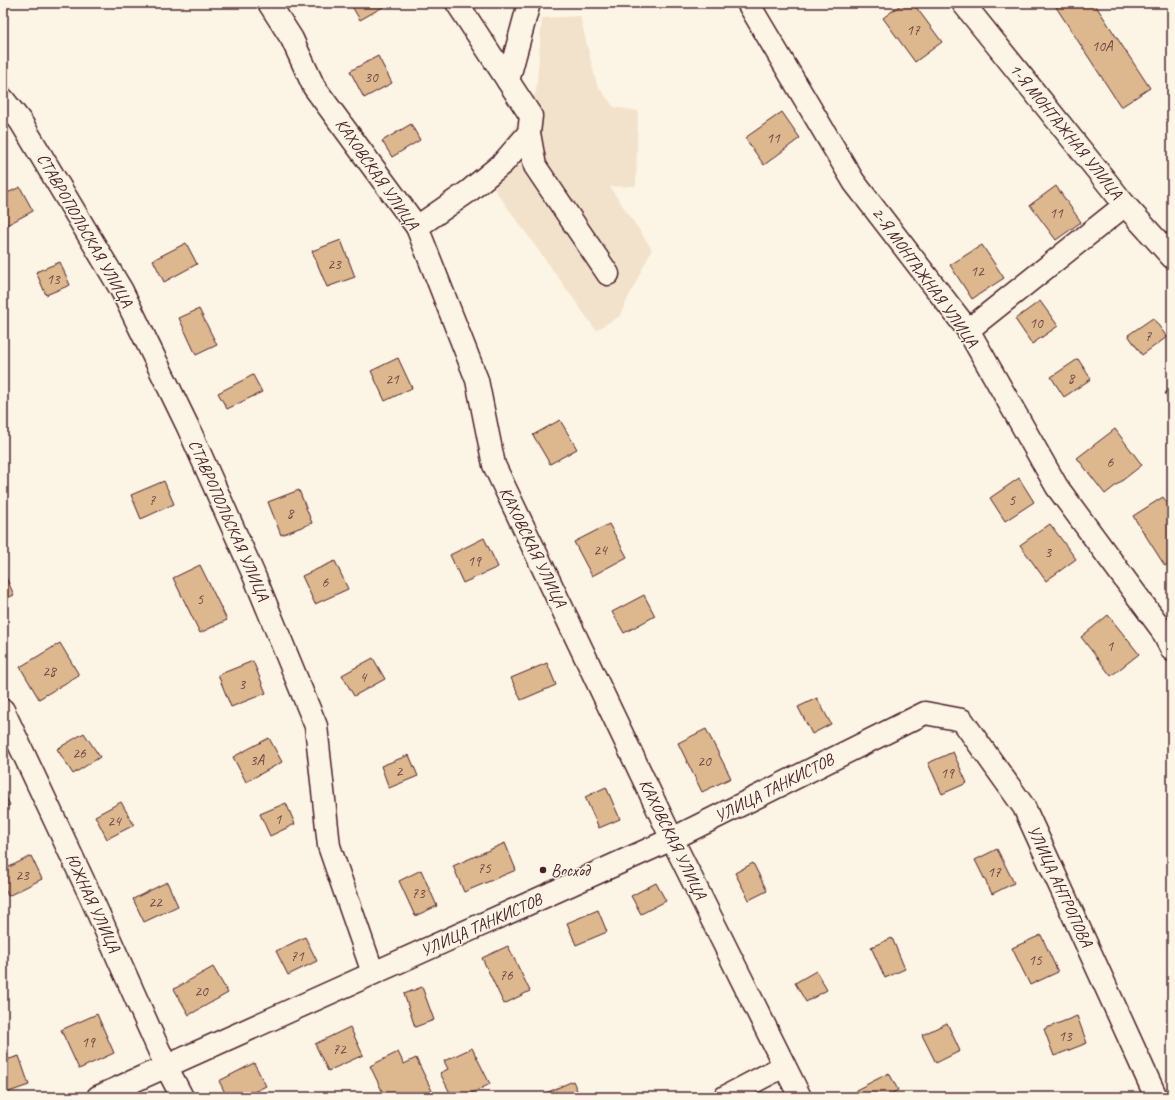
<svg xmlns="http://www.w3.org/2000/svg" width="1175" height="1100" viewBox="0 0 1175 1100" font-family="Caveat,sans-serif">
	<rect width="100%" height="100%" fill="#fcf5e5"/>
	<filter id="ink" filterUnits="userSpaceOnUse"><feTurbulence type="fractalNoise" baseFrequency=".025" numOctaves="2"/><feDisplacementMap in="SourceGraphic" scale="8" xChannelSelector="R" yChannelSelector="G"/><feConvolveMatrix kernelMatrix="1 2 1 2 8 2 1 2 1" color-interpolation-filters="sRGB"/></filter>
	<g filter="url(#ink)">
		<!-- built -->
		<polygon fill="#f3e2cb" points="580,16 597,85 614,107 638,111 636,186 610,187 652,249 619,317 596,330 484,175 536,92 542,18"/>
		<!-- building -->
		<g fill="#ddb78e" stroke="#4a1f2b">
			<polygon points="350,3 390,3 360,20"/>
			<polygon points="903,3 913,3 942,42 915,62 883,18"/>
			<polygon points="1055,3 1094,3 1150,88 1121,107 1054,4"/>
			<polygon points="378,56 392,83 364,98 350,71"/>
			<polygon points="782,112 800,138 764,165 745,138"/>
			<polygon points="411,124 420,140 392,157 382,141"/>
			<polygon points="1056,186 1081,222 1056,240 1030,205"/>
			<polygon points="20,187 33,211 3,227 3,195"/>
			<polygon points="341,240 355,277 327,287 312,251"/>
			<polygon points="186,243 197,264 164,282 153,260"/>
			<polygon points="982,245 1004,278 972,299 950,265"/>
			<polygon points="60,262 70,285 46,295 36,272"/>
			<polygon points="1040,301 1058,326 1032,344 1015,319"/>
			<polygon points="199,309 217,345 196,355 179,318"/>
			<polygon points="1153,318 1167,337 1142,355 1128,335"/>
			<polygon points="398,358 412,388 385,401 371,371"/>
			<polygon points="1078,359 1091,379 1064,397 1051,377"/>
			<polygon points="253,375 262,392 227,409 218,393"/>
			<polygon points="1172,388 1172,404 1165,393"/>
			<polygon points="560,420 577,449 550,464 533,435"/>
			<polygon points="1115,429 1142,465 1105,494 1077,458"/>
			<polygon points="1019,478 1034,502 1005,521 990,498"/>
			<polygon points="164,481 174,504 141,519 131,495"/>
			<polygon points="299,490 312,523 281,535 268,502"/>
			<polygon points="1163,497 1172,510 1172,561 1165,566 1133,516"/>
			<polygon points="609,524 627,557 592,576 574,542"/>
			<polygon points="1050,524 1076,559 1046,581 1020,545"/>
			<polygon points="484,538 498,567 463,583 450,555"/>
			<polygon points="335,561 348,589 315,604 302,576"/>
			<polygon points="200,565 227,620 200,633 173,578"/>
			<polygon points="5,575 14,595 3,600 3,576"/>
			<polygon points="644,595 655,616 624,633 612,612"/>
			<polygon points="1108,615 1139,654 1111,676 1081,637"/>
			<polygon points="60,643 79,675 39,699 20,667"/>
			<polygon points="373,658 385,679 354,696 342,675"/>
			<polygon points="253,661 266,693 231,707 218,675"/>
			<polygon points="547,663 556,685 521,700 511,678"/>
			<polygon points="817,698 831,724 812,734 798,707"/>
			<polygon points="706,729 731,778 702,792 678,743"/>
			<polygon points="84,733 100,757 73,774 57,749"/>
			<polygon points="269,738 282,762 246,782 233,757"/>
			<polygon points="953,752 967,783 942,794 928,763"/>
			<polygon points="409,755 418,776 389,788 381,766"/>
			<polygon points="606,787 620,819 599,828 585,797"/>
			<polygon points="3,792 10,805 3,808"/>
			<polygon points="121,802 134,825 107,839 95,816"/>
			<polygon points="286,803 295,824 270,836 260,814"/>
			<polygon points="505,843 516,870 464,892 453,866"/>
			<polygon points="997,849 1014,883 992,894 975,860"/>
			<polygon points="31,856 42,879 8,896 3,885 3,870"/>
			<polygon points="753,863 767,891 749,900 735,873"/>
			<polygon points="421,870 437,906 415,916 399,881"/>
			<polygon points="167,882 178,906 144,922 133,899"/>
			<polygon points="656,883 666,901 641,914 631,896"/>
			<polygon points="598,910 607,932 576,945 567,923"/>
			<polygon points="1041,935 1058,972 1030,985 1012,948"/>
			<polygon points="305,937 317,961 288,975 276,951"/>
			<polygon points="892,938 905,969 885,978 871,947"/>
			<polygon points="508,946 530,991 504,1004 482,958"/>
			<polygon points="213,967 228,993 189,1015 174,989"/>
			<polygon points="816,971 827,990 806,1002 795,983"/>
			<polygon points="422,987 434,1020 415,1027 404,994"/>
			<polygon points="97,1014 114,1053 79,1069 61,1030"/>
			<polygon points="1077,1016 1087,1043 1054,1056 1044,1029"/>
			<polygon points="947,1023 960,1051 936,1063 922,1035"/>
			<polygon points="350,1027 363,1055 328,1071 315,1044"/>
			<polygon points="472,1048 490,1084 464,1097 452,1097 440,1073 448,1069 444,1061"/>
			<polygon points="398,1052 404,1064 416,1058 435,1097 385,1097 370,1066"/>
			<polygon points="19,1056 29,1085 3,1094 3,1061"/>
			<polygon points="254,1063 266,1086 244,1097 227,1097 219,1081"/>
			<polygon points="889,1073 898,1090 885,1097 860,1097 856,1090"/>
			<polygon points="573,1081 580,1097 548,1097 546,1093"/>
		</g>
		<g fill="none" stroke-linecap="round" stroke-linejoin="round">
			<!-- minor casing -->
			<g stroke="#4a1f2b" stroke-width="25">
				<g id="minor">
					<polyline points="269,3 292,39 314,87 417,227 477,380 494,465 672,839 800,1097"/>
					<polyline points="457,3 531,116 529,133 535,166 608,274"/>
					<polyline points="748,3 854,182 968,330 1057,487 1160,627 1172,650"/>
					<polyline points="963,3 1125,205 1172,257"/>
					<polyline points="508,81 529,3"/>
					<polyline points="3,99 21,122 122,291 188,427 253,573 316,726 329,846 373,973"/>
					<polyline points="417,227 469,191 503,163 529,133"/>
					<polyline points="968,330 1125,205"/>
					<polyline points="3,710 90,895 166,1066 182,1097"/>
					<polyline points="98,1097 672,839 925,713 962,720 1024,807 1156,1097"/>
					<polyline points="725,1097 784,1066"/>
				</g>
			</g>
			<!-- minor -->
			<use href="#minor" stroke="#fcf5e5" stroke-width="22"/>
		</g>
	</g>
	<!-- markers -->
	<circle fill="#4a1f2b" stroke="#fcf5e5" stroke-width="1.5" cx="543" cy="870" r="4"/>
	<g text-anchor="middle" dominant-baseline="central" stroke-width="3" stroke-linejoin="round" paint-order="stroke">
		<!-- number labels -->
		<g font-size="15" fill="#6f4544">
			<text x="913" y="30">17</text>
			<text x="1102" y="46">10А</text>
			<text x="371" y="77">30</text>
			<text x="773" y="138">11</text>
			<text x="1056" y="213">11</text>
			<text x="334" y="264">23</text>
			<text x="977" y="271">12</text>
			<text x="53" y="279">13</text>
			<text x="1036" y="323">10</text>
			<text x="1148" y="336">7</text>
			<text x="1071" y="378">8</text>
			<text x="392" y="379">21</text>
			<text x="1110" y="462">6</text>
			<text x="152" y="500">7</text>
			<text x="1012" y="500">5</text>
			<text x="290" y="513">8</text>
			<text x="600" y="550">24</text>
			<text x="1048" y="552">3</text>
			<text x="474" y="561">19</text>
			<text x="325" y="582">6</text>
			<text x="200" y="599">5</text>
			<text x="1110" y="646">1</text>
			<text x="49" y="671">28</text>
			<text x="363" y="677">4</text>
			<text x="242" y="684">3</text>
			<text x="79" y="753">26</text>
			<text x="257" y="760">3А</text>
			<text x="704" y="761">20</text>
			<text x="399" y="771">2</text>
			<text x="947" y="773">19</text>
			<text x="278" y="819">1</text>
			<text x="114" y="821">24</text>
			<text x="484" y="868">75</text>
			<text x="994" y="872">17</text>
			<text x="22" y="875">23</text>
			<text x="418" y="893">73</text>
			<text x="155" y="902">22</text>
			<text x="297" y="956">71</text>
			<text x="1035" y="960">15</text>
			<text x="506" y="975">76</text>
			<text x="201" y="991">20</text>
			<text x="1065" y="1036">13</text>
			<text x="88" y="1042">19</text>
			<text x="339" y="1049">72</text>
		</g>
		<!-- street labels -->
		<g font-size="17" fill="#4a1f2b" stroke="#fcf5e5">
			<text transform="translate(1066 131) rotate(51)">1-Я МОНТАЖНАЯ УЛИЦА</text>
			<text transform="translate(377 174) rotate(55)">КАХОВСКАЯ УЛИЦА</text>
			<text transform="translate(85 230) rotate(60)">СТАВРОПОЛЬСКАЯ УЛИЦА</text>
			<text transform="translate(925 277) rotate(54)">2-Я МОНТАЖНАЯ УЛИЦА</text>
			<text transform="translate(229 520) rotate(66)">СТАВРОПОЛЬСКАЯ УЛИЦА</text>
			<text transform="translate(533 547) rotate(64)">КАХОВСКАЯ УЛИЦА</text>
			<text transform="translate(774 788) rotate(-27)">УЛИЦА ТАНКИСТОВ</text>
			<text transform="translate(673 839) rotate(64)">КАХОВСКАЯ УЛИЦА</text>
			<text transform="translate(1060 886) rotate(65)">УЛИЦА АНТРОПОВА</text>
			<text transform="translate(93 903) rotate(65)">ЮЖНАЯ УЛИЦА</text>
			<text transform="translate(481 925) rotate(-24)">УЛИЦА ТАНКИСТОВ</text>
		</g>
		<!-- poi labels -->
		<g font-size="17" fill="#4a1f2b" stroke="#fcf5e5" text-anchor="start">
			<text x="551" y="870">Восход</text>
		</g>
	</g>
	<!-- margin -->
	<rect width="1175" height="1100" fill="none" stroke="#fcf5e5" stroke-width="16"/>
	<rect x="8" y="8" width="1159" height="1084" fill="none" stroke="#4a1f2b" stroke-width="1.5" filter="url(#ink)"/>
</svg>
